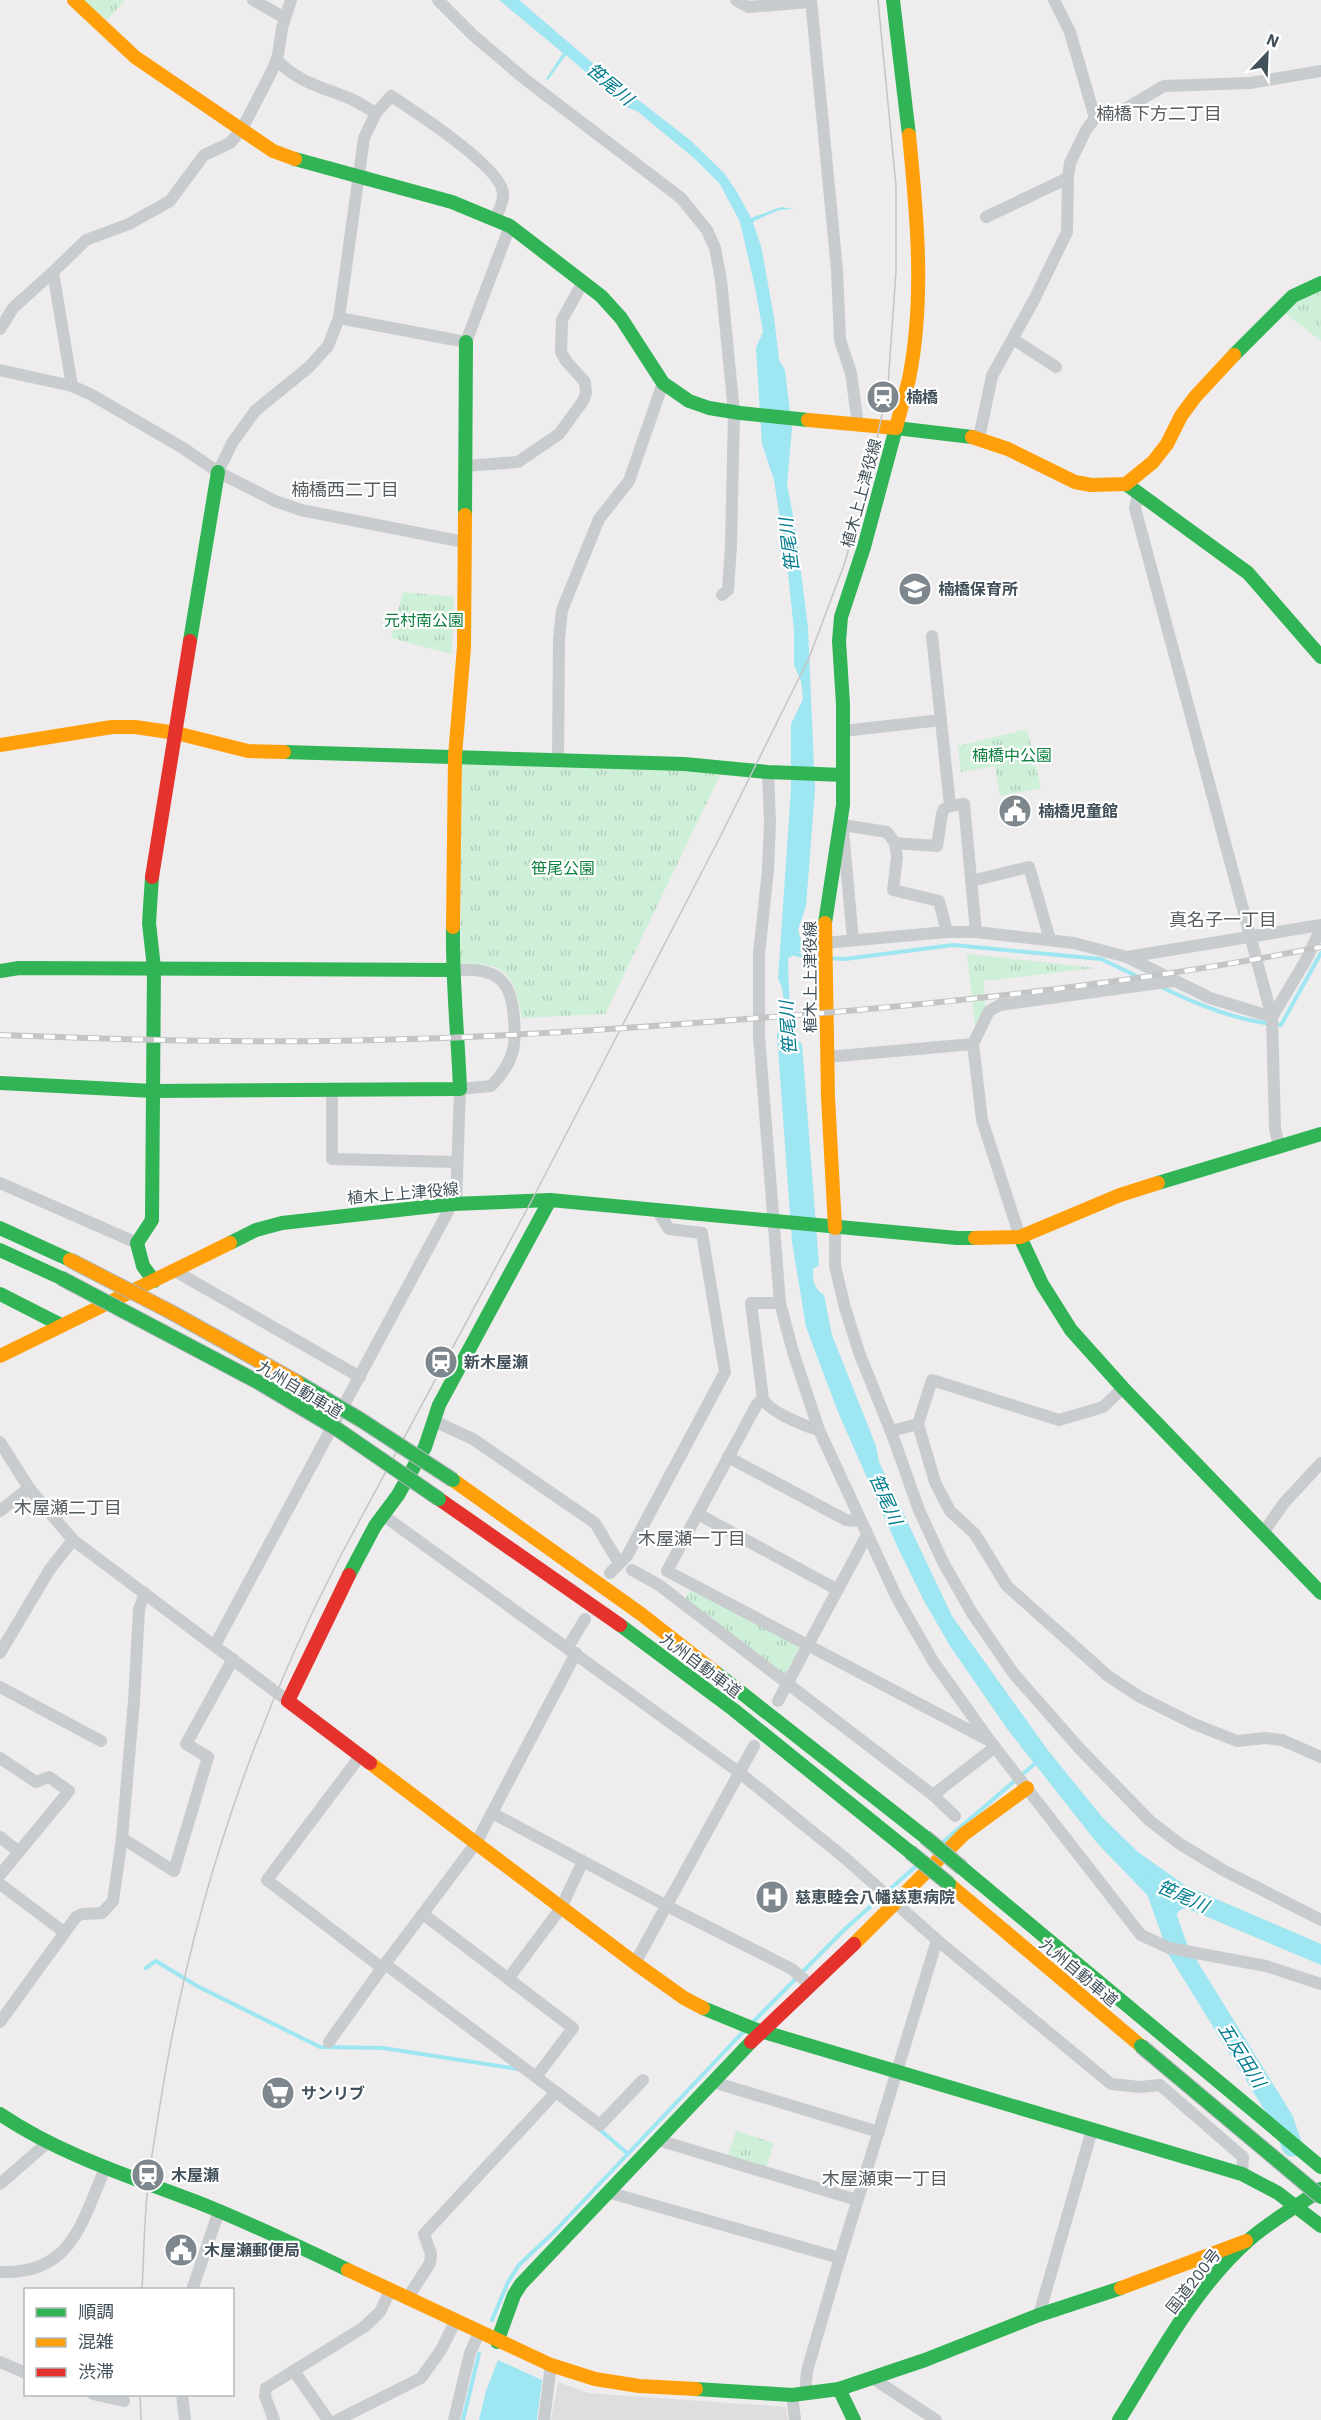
<svg xmlns="http://www.w3.org/2000/svg" width="1321" height="2420" viewBox="0 0 1321 2420" font-family="'IBM Plex Sans','Noto Sans JP',sans-serif">
	<defs>
		<pattern id="grass-tufts" width="24" height="20" patternUnits="userSpaceOnUse" patternTransform="scale(1.5)"><rect width="24" height="20" fill="#ceefd8"/><path d="M3 7l-1-3M5 7V3M7 7l1-3M15 17l-1-3M17 17v-4M19 17l1-3" fill="none" stroke="#b2cfbc"/></pattern>
	</defs>
	<rect width="100%" height="100%" fill="#eeecec"/>
	<!-- education -->
	<polygon fill="#dfddde" points="558,2382 588,2393 786,2407 788,2420 551,2420"/>
	<!-- grass -->
	<g fill="url(#grass-tufts)">
		<polygon points="82,0 125,0 107,20"/>
		<polygon points="1321,289 1321,341 1285,313 1303,298"/>
		<polygon points="403,592 454,597 452,654 391,638"/>
		<polygon points="1027,729 1041,788 1000,796 995,766 961,772 958,746"/>
		<path d="M462,764L683,770L720,775L605,1014L522,1018C514,975 508,962 460,964Z"/>
		<polygon points="967,954 1095,968 984,981 985,1009 975,1025"/>
		<polygon points="691,1589 800,1647 784,1676 685,1598"/>
		<polygon points="736,2131 774,2143 766,2168 728,2156"/>
	</g>
	<!-- water -->
	<g fill="#9ee6f1">
		<path d="M499,0H519L615,82L690,140L724,173L737,192L751,218L781,207L794,209L779,210L754,221L753,223L761,246L774,317L779,360L785,370L792,429L787,484L796,532L808,628L815,790L806,906L798,930L804,950L788,958C789,976 788,1036 802,1044L819,1265L813,1269C813,1280 813,1288 824,1295L832,1335L876,1446L879,1462L952,1616L1047,1749L1102,1817L1138,1852L1186,1886L1321,1944V1965L1186,1908L1180,1910L1175,1916L1157,1905L1097,1843L1008,1730L950,1646L924,1601L898,1548L838,1412L806,1327L792,1242L777,1035C784,1019 787,994 778,979L791,789V724L803,699L801,681L794,665V630L786,554L779,551L782,537L781,525L774,480L762,444L756,348L763,332L755,287L740,222L720,184L695,159L637,111L626,107L566,55L548,80L546,79L563,53Z"/>
		<polygon points="498,2360 542,2380 537,2420 479,2420 486,2391"/>
	</g>
	<g fill="none" stroke-linecap="round" stroke-linejoin="round">
		<!-- stream -->
		<g stroke="#9ee6f1" stroke-width="4">
			<polyline points="789,952 802,956 820,957"/>
			<polyline points="828,958 845,959 953,945 1101,959 1147,981"/>
			<path d="M1159,986C1198,1005 1237,1021 1281,1025L1321,953"/>
			<polyline points="943,1842 1038,1761"/>
			<polyline points="146,1968 156,1961 197,1986 320,2047 383,2048 518,2069"/>
			<polyline points="751,2024 845,1929 915,1867"/>
			<polyline points="599,2129 628,2154"/>
			<polyline points="492,2320 508,2282 519,2265 555,2231 744,2031"/>
			<polyline points="463,2420 479,2354"/>
		</g>
		<!-- river -->
		<polyline stroke="#9ee6f1" stroke-width="21" points="1155,1885 1178,1950 1283,2120 1292,2146"/>
		<!-- street -->
		<g stroke="#c8ccce" stroke-width="12">
			<polyline points="253,0 285,18"/>
			<polyline points="438,0 474,36 526,80 681,198 707,230 715,248 721,280 734,412 731,546 728,590 722,595"/>
			<polyline points="736,0 748,7 811,2"/>
			<polyline points="811,0 837,270 840,340 851,373 858,425"/>
			<polyline points="1054,0 1070,32 1095,118"/>
			<path d="M277,60C297,82 324,88 351,99C360,103 368,109 376,113"/>
			<polyline points="986,217 1068,178"/>
			<polyline points="339,318 466,342 510,226"/>
			<polyline points="0,329 13,308 53,272"/>
			<polyline points="1013,339 1056,367"/>
			<polyline points="0,370 72,386 90,394 183,448 218,472 275,501 301,510 464,542"/>
			<polyline points="72,386 53,272 86,240 129,224 170,201 204,155 230,143 242,129 272,71 278,55 282,28 291,0"/>
			<polyline points="979,438 992,376 1035,298 1067,232 1068,178 1070,163 1086,130 1095,118 1123,110 1164,86 1250,83 1321,71"/>
			<polyline points="466,466 518,462 559,434 583,401 586,393 585,382 566,361 561,352 562,320 583,282"/>
			<path d="M218,472L232,443L255,411L309,367L328,346L339,318L364,138L376,113L391,96C414,111 501,167 503,193C504,202 498,212 495,220"/>
			<polyline points="1138,494 1135,508 1272,1017 1275,1129 1279,1146"/>
			<polyline points="932,636 950,806 964,804 976,932"/>
			<polyline points="843,731 941,720"/>
			<polyline points="558,759 559,639 562,610 599,519 629,481 663,383"/>
			<polyline points="768,772 770,822 768,870 759,954 759,1036 780,1303 793,1352 819,1430 897,1598 933,1661 990,1741 1141,1935 1169,1948 1266,1966 1321,1984"/>
			<polyline points="843,825 887,832 895,843 937,846 942,814 944,809 950,806"/>
			<polyline points="843,831 853,940"/>
			<polyline points="895,843 897,857 893,890 939,901 947,932"/>
			<polyline points="971,881 1029,867 1050,940"/>
			<polyline points="824,943 947,932 976,932 1074,943 1127,957 1210,998 1272,1017 1306,960 1321,928"/>
			<polyline points="1127,957 1321,925"/>
			<path d="M452,970C467,970 483,968 497,977C508,985 511,996 513,1009C517,1042 516,1061 491,1086L460,1089L456,1204"/>
			<polyline points="827,1057 973,1044"/>
			<polyline points="332,1091 332,1159 457,1162"/>
			<polyline points="0,1183 137,1243"/>
			<polyline points="835,1228 835,1266 845,1308 860,1355 892,1434 919,1510 943,1562 972,1613 1014,1674 1079,1748 1150,1821 1180,1844 1223,1870 1321,1920"/>
			<polyline points="1020,1237 982,1120 973,1044 989,1011 1000,1005 1174,981"/>
			<polyline points="175,1271 360,1377"/>
			<polyline points="1123,1388 1103,1407 1059,1420 932,1380 918,1424 935,1482 950,1511 975,1534 1007,1586 1108,1676 1140,1697 1194,1724 1237,1741 1265,1738 1282,1740 1321,1757"/>
			<polyline points="763,1399 751,1303 780,1303"/>
			<polyline points="434,1421 473,1439 595,1523 619,1563"/>
			<path d="M819,1430C804,1426 770,1412 763,1399L757,1404L667,1571L986,1739"/>
			<polyline points="891,1431 918,1424"/>
			<polyline points="0,1442 29,1488 73,1540 288,1701"/>
			<polyline points="728,1457 846,1520 861,1521"/>
			<polyline points="0,1511 29,1488"/>
			<polyline points="698,1514 838,1590"/>
			<polyline points="384,1516 740,1773 846,1859 937,1940 1111,2084 1140,2087 1160,2085 1243,2157 1242,2174"/>
			<polyline points="1263,1533 1284,1503 1321,1463"/>
			<polyline points="632,1570 659,1585 933,1795 995,1747"/>
			<polyline points="610,1573 627,1556 725,1372 702,1233 669,1229 657,1210"/>
			<polyline points="215,1645 452,1204"/>
			<polyline points="568,1647 585,1619"/>
			<polyline points="0,1653 50,1569 73,1540"/>
			<polyline points="0,1687 101,1741"/>
			<polyline points="778,1701 867,1535"/>
			<polyline points="361,1755 267,1880 382,1968 476,1843 576,1653"/>
			<polyline points="0,1758 36,1782 49,1777 69,1791 0,1875"/>
			<polyline points="933,1795 955,1816"/>
			<polyline points="492,1813 667,1906 792,1969 810,1985"/>
			<polyline points="0,1837 19,1852"/>
			<polyline points="122,1838 174,1871 208,1757 186,1744 233,1659"/>
			<polyline points="0,1884 64,1932"/>
			<polyline points="423,1914 573,2028 536,2077"/>
			<polyline points="635,1963 754,1746"/>
			<polyline points="385,1964 556,2092 424,2234 431,2254 430,2263 407,2299"/>
			<polyline points="508,1979 561,1908 583,1861"/>
			<polyline points="0,2022 76,1917 82,1914 102,1913 113,1901 122,1838 134,1701 139,1609 145,1593"/>
			<polyline points="329,2042 382,1968"/>
			<polyline points="713,2082 879,2132"/>
			<polyline points="556,2092 600,2125 643,2080"/>
			<polyline points="658,2140 857,2200"/>
			<polyline points="0,2184 47,2143"/>
			<polyline points="607,2192 840,2258"/>
			<path d="M0,2272C72,2275 81,2223 105,2169"/>
			<polyline points="192,2290 219,2211"/>
			<polyline points="1039,2315 1092,2130"/>
			<polyline points="0,2362 26,2373"/>
			<polyline points="294,2371 328,2420"/>
			<polyline points="874,2379 936,2420"/>
			<polyline points="93,2394 124,2401"/>
			<polyline points="182,2394 185,2420"/>
			<polyline points="805,2394 807,2371 839,2261 937,1940"/>
			<polyline points="792,2395 795,2420"/>
			<polyline points="274,2420 265,2396 266,2388 364,2327 380,2312 390,2291"/>
			<polyline points="337,2420 421,2378 441,2350 455,2322"/>
			<polyline points="454,2420 470,2353 479,2333"/>
			<polyline points="544,2420 551,2365"/>
		</g>
		<!-- fast -->
		<g stroke="#30b455" stroke-width="14">
			<polyline points="893,0 909,135"/>
			<polyline points="295,159 452,202 510,226 601,296 621,318 663,383 689,401 709,408 740,413 808,420"/>
			<polyline points="1234,355 1293,296 1321,283"/>
			<polyline points="1126,484 1248,573 1321,657"/>
			<polyline points="465,515 466,342"/>
			<polyline points="190,641 218,472"/>
			<polyline points="284,752 684,764 768,772 843,775"/>
			<polyline points="152,877 149,923 154,968 152,1220 137,1243 143,1266 154,1281"/>
			<polyline points="825,923 843,805 843,704 839,641 841,617 864,547 896,428 972,437"/>
			<polyline points="0,971 19,968 452,970"/>
			<path d="M0,1083L153,1091L460,1089C458,1035 452,981 453,927"/>
			<polyline points="1158,1183 1321,1134"/>
			<polyline points="0,1228 70,1260"/>
			<polyline points="1020,1237 1042,1284 1071,1330 1123,1388 1321,1593"/>
			<polyline points="230,1243 256,1230 282,1223 452,1204 550,1200 957,1238 975,1238"/>
			<polyline points="0,1250 61,1278"/>
			<polyline points="0,1294 61,1325"/>
			<polyline points="349,1575 375,1526 398,1495 425,1447 439,1405 550,1200"/>
			<polyline points="620,1625 734,1710 910,1852"/>
			<polyline points="715,1672 925,1837"/>
			<polyline points="962,1868 1321,2167"/>
			<polyline points="703,2008 754,2029 1242,2174 1278,2193 1321,2226"/>
			<path d="M0,2114C61,2155 129,2176 197,2202C248,2222 298,2246 348,2270"/>
			<polyline points="497,2342 514,2295 521,2284 751,2042"/>
			<polyline points="696,2389 792,2395 839,2389 925,2360 1039,2315 1121,2288"/>
			<polyline points="839,2389 854,2420"/>
			<path d="M1119,2420C1158,2358 1194,2288 1250,2239C1272,2220 1298,2206 1321,2189"/>
		</g>
		<!-- slow -->
		<g stroke="#ff9f0a" stroke-width="14">
			<polyline points="74,0 135,57 273,151 295,159"/>
			<path d="M808,420L896,428C900,412 905,395 909,379C925,299 917,215 909,135"/>
			<polyline points="972,437 1008,449 1075,482 1091,485 1126,484 1153,462 1167,444 1181,416 1195,397 1234,355"/>
			<polyline points="0,745 112,727 135,727 176,733 248,751 284,752"/>
			<polyline points="825,923 828,1097 835,1228"/>
			<polyline points="453,927 455,756 464,647 465,515"/>
			<polyline points="975,1238 1020,1237 1120,1195 1158,1183"/>
			<polyline points="0,1356 230,1243"/>
			<polyline points="453,1480 641,1614 715,1672"/>
			<polyline points="370,1763 635,1963 684,1998 703,2008"/>
			<polyline points="949,1884 1141,2046"/>
			<polyline points="854,1944 964,1834 1027,1788"/>
			<polyline points="348,2270 551,2365 595,2379 639,2386 696,2389"/>
			<polyline points="1121,2288 1246,2241"/>
		</g>
		<!-- jam -->
		<g stroke="#e5322d" stroke-width="14">
			<polyline points="152,877 190,641"/>
			<polyline points="439,1499 620,1625"/>
			<polyline points="349,1575 288,1701 370,1763"/>
			<polyline points="751,2042 854,1944"/>
		</g>
		<!-- tram -->
		<g stroke="#c3c5c7" stroke-width="1.5">
			<path d="M142,2290C144,2255 144,2220 148,2185C151,2158 156,2131 160,2105C190,1912 251,1728 341,1555L532,1200L720,837L809,658L844,565L867,488L888,385L896,271V186L878,0"/>
			<polyline points="140,2394 141,2420"/>
		</g>
		<!-- rail casing -->
		<g stroke="#c3c5c7" stroke-width="6">
			<path id="rail" d="M0,1035C135,1040 271,1044 407,1039C520,1036 633,1028 746,1019C938,1005 1132,984 1321,947"/>
		</g>
		<!-- rail -->
		<use href="#rail" stroke="#fff" stroke-width="4" stroke-dasharray="11" stroke-linecap="butt"/>
		<!-- fast-bridge casing -->
		<g stroke="#b0b7bd" stroke-width="16" stroke-linecap="butt">
			<g id="fast-bridge">
				<polyline points="61,1278 258,1382 337,1429 439,1499"/>
				<polyline points="297,1382 361,1420 453,1480"/>
				<polyline points="925,1837 962,1868"/>
				<polyline points="910,1852 949,1884"/>
				<polyline points="1141,2046 1321,2197"/>
			</g>
		</g>
		<!-- slow-bridge casing -->
		<g stroke="#b0b7bd" stroke-width="16" stroke-linecap="butt">
			<polyline id="slow-bridge" points="70,1260 169,1311 297,1382"/>
		</g>
		<!-- fast-bridge -->
		<use href="#fast-bridge" stroke="#30b455" stroke-width="14"/>
		<!-- slow-bridge -->
		<use href="#slow-bridge" stroke="#ff9f0a" stroke-width="14"/>
	</g>
	<!-- icons -->
	<defs>
		<g id="station-disc" transform="scale(1.725)"><circle r="9.5" fill="#7e878d" stroke="#fff"/><path d="M-3-6H3Q5-6 5-4V2Q5 4 3 4L4.5 6H3L1.5 4h-3L-3 6H-4.5L-3 4Q-5 4-5 2V-4Q-5-6-3-6ZM-3.5-4v3h7v-3ZM-3.5 1v1.5H-2V1ZM2 1v1.5H3.5V1Z" fill="#fff"/></g>
		<g id="school-disc" transform="scale(1.725)"><circle r="9.5" fill="#7e878d" stroke="#fff"/><path d="M0-5L7-2L0 1L-7-2ZM-4 1L0 2.5L4 1V4Q0 6-4 4Z" fill="#fff"/></g>
		<g id="civic-disc" transform="scale(1.725)"><circle r="9.5" fill="#7e878d" stroke="#fff"/><path d="M-.6-6.5H3V-4.5H.6V-3L4-1V1h2V6H-6V1h2V-1L-.6-3ZM-1.2 2.5V6h2.4V2.5Z" fill="#fff"/></g>
		<g id="hospital-disc" transform="scale(1.725)"><circle r="9.5" fill="#7e878d" stroke="#fff"/><path d="M-5-5h3v3.5h4V-5h3V5h-3V1.5h-4V5h-3Z" fill="#fff"/></g>
		<g id="supermarket-disc" transform="scale(1.725)"><circle r="9.5" fill="#7e878d" stroke="#fff"/><path d="M-6-5.5h2.5l.6 2H6L4.5 2H-2.5L-4.4-4H-6ZM-1.5 3.2a1.3 1.3 0 1 0 .1 0ZM3 3.2a1.3 1.3 0 1 0 .1 0Z" fill="#fff"/></g>
	</defs>
	<g fill-rule="evenodd">
		<use href="#station-disc" x="883" y="397"/>
		<use href="#school-disc" x="915" y="589"/>
		<use href="#civic-disc" x="1015" y="811"/>
		<use href="#station-disc" x="441" y="1362"/>
		<use href="#hospital-disc" x="772" y="1897"/>
		<use href="#supermarket-disc" x="278" y="2093"/>
		<use href="#station-disc" x="148" y="2175"/>
		<use href="#civic-disc" x="181" y="2250"/>
	</g>
	<g text-anchor="middle" dominant-baseline="central" stroke-width="4.5" stroke-linejoin="round" paint-order="stroke">
		<!-- poi labels -->
		<g font-size="16" font-weight="bold" fill="#42505a" stroke="#fff" text-anchor="start">
			<text x="906" y="397">楠橋</text>
			<text x="938" y="589">楠橋保育所</text>
			<text x="1038" y="811">楠橋児童館</text>
			<text x="464" y="1362">新木屋瀬</text>
			<text x="795" y="1897">慈恵睦会八幡慈恵病院</text>
			<text x="301" y="2093">サンリブ</text>
			<text x="171" y="2175">木屋瀬</text>
			<text x="204" y="2250">木屋瀬郵便局</text>
		</g>
		<!-- street labels -->
		<g font-size="16" fill="#42505a" stroke="#fff">
			<text transform="translate(861 493) rotate(-75)">植木上上津役線</text>
			<text transform="translate(810 977) rotate(-90)">植木上上津役線</text>
			<text transform="translate(403 1193) rotate(-5)">植木上上津役線</text>
			<text transform="translate(300 1389) rotate(31)">九州自動車道</text>
			<text transform="translate(701 1665) rotate(37)">九州自動車道</text>
			<text transform="translate(1079 1972) rotate(40)">九州自動車道</text>
			<text transform="translate(1193 2281) rotate(-52)">国道200号</text>
		</g>
		<!-- park labels -->
		<g font-size="16" fill="#0e803f" stroke="#fff">
			<text x="424" y="620">元村南公園</text>
			<text x="1012" y="755">楠橋中公園</text>
			<text x="563" y="868">笹尾公園</text>
		</g>
		<!-- water labels -->
		<g font-size="18" font-style="italic" fill="#037c8f" stroke="#fff">
			<text transform="translate(610 84) rotate(40)">笹尾川</text>
			<text transform="translate(789 545) rotate(-97)">笹尾川</text>
			<text transform="translate(788 1028) rotate(-94)">笹尾川</text>
			<text transform="translate(886 1499) rotate(66)">笹尾川</text>
			<text transform="translate(1183 1896) rotate(24)">笹尾川</text>
			<text transform="translate(1242 2055) rotate(58)">五反田川</text>
		</g>
		<!-- neighbourhood labels -->
		<g font-size="18" fill="#575c61" stroke="#fff">
			<text x="1159" y="113">楠橋下方二丁目</text>
			<text x="345" y="489">楠橋西二丁目</text>
			<text x="1223" y="919">真名子一丁目</text>
			<text x="68" y="1507">木屋瀬二丁目</text>
			<text x="692" y="1538">木屋瀬一丁目</text>
			<text x="885" y="2178">木屋瀬東一丁目</text>
		</g>
	</g>
	<!-- legend -->
	<rect x="24" y="2288" width="210" height="108" fill="#ffffff" stroke="#b3b9bd" stroke-width="1.5"/>
	<rect x="36" y="2308" width="30" height="9" fill="#30b455" stroke="#b3b9bd" stroke-width="1.5"/>
	<text x="78" y="2318" font-size="18" fill="#42505a">順調</text>
	<rect x="36" y="2338" width="30" height="9" fill="#ff9f0a" stroke="#b3b9bd" stroke-width="1.5"/>
	<text x="78" y="2348" font-size="18" fill="#42505a">混雑</text>
	<rect x="36" y="2368" width="30" height="9" fill="#e5322d" stroke="#b3b9bd" stroke-width="1.5"/>
	<text x="78" y="2378" font-size="18" fill="#42505a">渋滞</text>
	<!-- north arrow -->
	<g transform="translate(1267 54) rotate(23)" stroke="#ffffff" stroke-width="4.5" paint-order="stroke">
	<path d="M0-4.5L10 22L0 15L-10 22Z" fill="#42505a"/>
	<text y="-9" font-size="16" font-weight="bold" text-anchor="middle" fill="#42505a">N</text>
	</g>
</svg>
